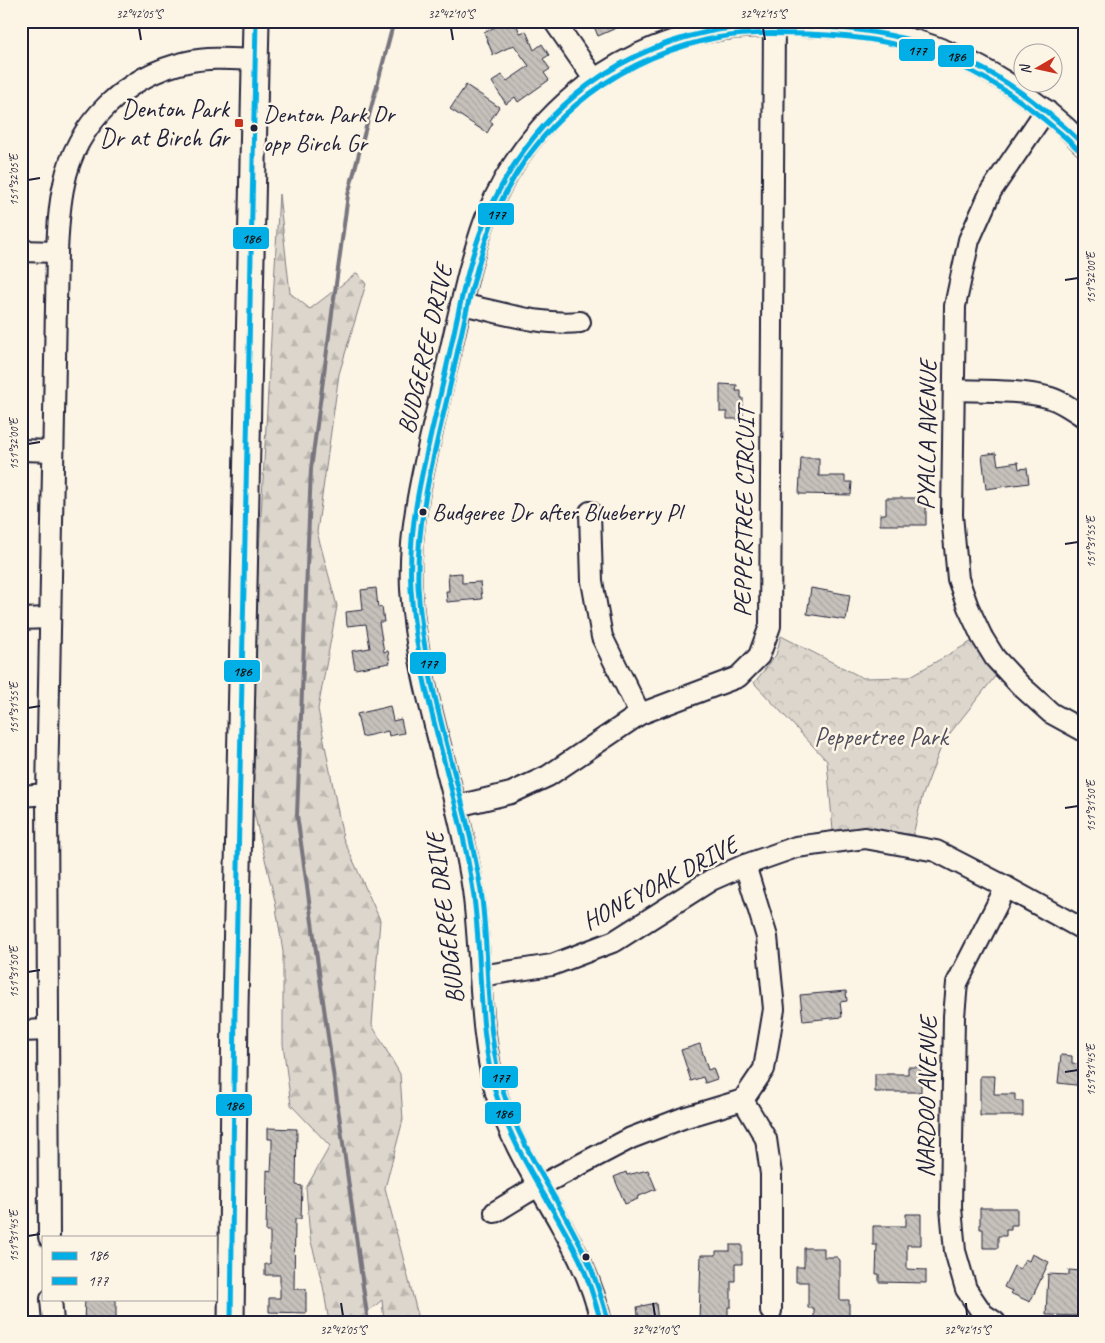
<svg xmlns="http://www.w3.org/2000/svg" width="1105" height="1343" viewBox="0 0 1105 1343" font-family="Caveat,sans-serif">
	<defs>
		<pattern id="forest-firs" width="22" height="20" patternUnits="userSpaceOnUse" patternTransform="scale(1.25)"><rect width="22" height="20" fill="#dcd6cc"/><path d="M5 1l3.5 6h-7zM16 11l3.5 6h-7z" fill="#bcb7b0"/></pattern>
		<pattern id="park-crowns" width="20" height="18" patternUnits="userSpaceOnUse" patternTransform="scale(1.25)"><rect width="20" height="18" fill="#dcd6cc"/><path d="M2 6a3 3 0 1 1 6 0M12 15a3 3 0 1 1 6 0" fill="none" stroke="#bcb7b0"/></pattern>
		<pattern id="building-back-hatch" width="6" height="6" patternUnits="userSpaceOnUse" patternTransform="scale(1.25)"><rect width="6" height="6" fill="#c6c1bb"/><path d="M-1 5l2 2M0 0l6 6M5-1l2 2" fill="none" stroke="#aaa6a2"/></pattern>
	</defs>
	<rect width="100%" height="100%" fill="#fcf5e5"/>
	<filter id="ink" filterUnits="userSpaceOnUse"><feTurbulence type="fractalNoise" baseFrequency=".02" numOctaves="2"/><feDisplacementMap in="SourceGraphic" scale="10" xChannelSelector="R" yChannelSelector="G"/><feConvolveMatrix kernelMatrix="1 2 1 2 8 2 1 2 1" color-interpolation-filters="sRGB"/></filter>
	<g filter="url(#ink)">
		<!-- forest -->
		<polygon fill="url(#forest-firs)" stroke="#7f7c84" points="279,194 290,293 310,309 357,273 366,284 339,374 317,532 337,606 318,709 343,838 380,920 372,1025 400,1074 403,1120 385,1188 417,1312 416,1322 384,1322 382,1300 359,1319 358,1322 329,1322 323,1286 310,1238 306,1188 330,1146 291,1105 283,1044 283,952 275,901 250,796 253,659"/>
		<!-- park -->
		<polygon fill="url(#park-crowns)" stroke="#7f7c84" points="781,636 863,678 909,677 976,639 997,674 943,742 922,797 913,835 875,829 833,831 827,761 754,683 776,655"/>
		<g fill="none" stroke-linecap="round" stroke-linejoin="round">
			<!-- stream -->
			<polyline stroke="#78757e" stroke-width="4" points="368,1322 297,815 311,469 348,195 394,21"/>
		</g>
		<!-- building -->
		<g fill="url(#building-back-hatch)" stroke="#22223b">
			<polygon points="509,21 515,21 520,33 526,31 534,50 542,44 549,55 543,59 550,69 544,73 549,80 518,102 515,97 506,104 492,82 502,75 507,81 529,66 514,45 493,55 484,32"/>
			<polygon points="599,21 632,21 598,36 593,24"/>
			<polygon points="466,85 499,107 490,121 493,123 487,133 450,109"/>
			<polygon points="720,384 737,385 736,391 741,391 741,398 743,398 743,419 727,419 727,412 720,412"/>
			<polygon points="996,453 998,465 1018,462 1019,469 1027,468 1029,483 986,489 982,455"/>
			<polygon points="801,458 819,458 819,476 845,476 845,482 852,482 851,495 799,494"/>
			<polygon points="886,498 926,498 926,525 880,525 880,514 886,514"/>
			<polygon points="462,573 462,583 480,582 482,599 447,602 446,591 449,591 448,574"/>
			<polygon points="376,588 378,608 382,607 384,622 379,622 384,652 388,651 390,663 355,669 352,651 370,648 366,624 347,626 346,612 363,610 361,590"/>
			<polygon points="811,588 850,595 846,620 807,614"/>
			<polygon points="390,706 393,721 401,719 404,733 389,736 388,731 362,737 357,714"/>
			<polygon points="846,991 847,1001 840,1002 842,1017 803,1021 800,995"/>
			<polygon points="700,1044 708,1070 713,1068 717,1079 705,1083 703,1077 691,1081 681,1050"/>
			<polygon points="1061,1055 1072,1056 1072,1063 1084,1065 1084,1086 1058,1083"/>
			<polygon points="908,1067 921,1067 921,1092 875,1092 875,1074 908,1074"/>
			<polygon points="980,1076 995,1076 994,1094 1015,1094 1015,1101 1023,1101 1023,1116 980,1116"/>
			<polygon points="268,1128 297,1129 296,1185 302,1186 301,1219 295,1219 294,1289 306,1289 306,1313 269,1312 269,1298 280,1298 280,1275 265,1275 265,1264 270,1264 270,1232 266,1232 267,1170 271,1171 272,1152 272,1139 268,1139"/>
			<polygon points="648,1170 656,1189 637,1197 638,1199 625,1204 614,1177 626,1172 627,1175"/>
			<polygon points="980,1208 1017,1208 1017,1225 1011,1225 1011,1230 1006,1230 1006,1236 998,1236 998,1248 983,1248 983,1229 980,1229"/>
			<polygon points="906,1214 921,1214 921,1245 907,1245 907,1269 926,1270 926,1283 879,1282 879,1274 876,1274 877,1245 873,1245 873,1226 906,1226"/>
			<polygon points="730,1245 742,1245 742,1264 735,1264 735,1281 731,1281 731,1307 728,1307 728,1322 699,1321 701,1255 716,1255 716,1251 730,1251"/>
			<polygon points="804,1248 824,1248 824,1257 837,1257 840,1260 840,1300 849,1300 849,1322 814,1322 814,1308 808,1308 808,1282 796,1282 796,1267 804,1267"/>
			<polygon points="1032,1254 1049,1262 1030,1302 1010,1293 1012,1291 1004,1287 1014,1266 1020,1269 1025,1259 1029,1261"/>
			<polygon points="1069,1270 1081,1271 1079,1305 1084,1305 1084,1316 1046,1315 1048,1274 1069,1275"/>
			<polygon points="85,1299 116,1299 116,1322 84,1322"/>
			<polygon points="656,1303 658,1322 639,1322 637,1307"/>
		</g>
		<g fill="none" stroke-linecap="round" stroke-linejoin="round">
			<!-- minor casing -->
			<g stroke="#22223b" stroke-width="24">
				<g id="minor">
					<polyline points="554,21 594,79"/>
					<polyline points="1046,110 991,191 969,240 955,306 952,515 958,579 968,607 982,637 995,658 1020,685 1051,713 1084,731"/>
					<polyline points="21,251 57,252"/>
					<path d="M461,304C500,312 540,326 580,322"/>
					<path d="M954,390C983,391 1020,390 1047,397C1060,400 1072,409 1084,417"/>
					<polyline points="21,450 53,451"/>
					<polyline points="590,512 592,581 602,637 640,714"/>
					<polyline points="21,619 50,618"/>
					<polyline points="21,796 47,794"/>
					<polyline points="457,806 511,793 548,776 640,714 738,677 759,656 770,626 774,25"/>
					<polyline points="480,976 552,965 615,941 711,880 745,865 796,847 865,838 936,851 1006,887 1084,930"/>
					<polyline points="21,1031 48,1030"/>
					<polyline points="743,1100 766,1139 771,1174 771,1311"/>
					<polyline points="495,1212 526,1193 631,1138 683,1118 743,1100 764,1069 774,1009 767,937 745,865"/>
					<path d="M49,1237L47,794L57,252C58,229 59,206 64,184C76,123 127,75 187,62C209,57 232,59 255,60"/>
					<polyline points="51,1299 53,1322"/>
					<path d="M601,1322C584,1238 519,1175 496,1093C478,1027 482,958 473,890C458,788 417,692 411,589C408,523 426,459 440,396C450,353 459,311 470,268C475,251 480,232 487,215C526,122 606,51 707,32C737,26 769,25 800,26C837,27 874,29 910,39C974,56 1038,98 1084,145"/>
					<polyline points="995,1322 983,1314 966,1289 955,1251 951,1208 954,1016 957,983 1006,887"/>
				</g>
			</g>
			<!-- major casing -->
			<g stroke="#22223b" stroke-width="29">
				<polyline id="major" points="231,1322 235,1008 256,21"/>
			</g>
			<!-- minor -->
			<use href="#minor" stroke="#fcf5e5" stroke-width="20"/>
			<!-- major -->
			<use href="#major" stroke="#fcf5e5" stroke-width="25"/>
			<!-- bus-1 casing -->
			<g stroke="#fcf5e5" stroke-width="9">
				<g id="bus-1">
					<polyline points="231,1322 235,1008 256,21"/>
					<path d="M601,1322C595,1301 589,1280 580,1260C553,1204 514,1154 496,1094C477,1028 483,958 473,890C458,789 417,692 411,589C407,521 427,453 442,387C455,333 465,266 487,216C528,120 605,54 707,32C740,25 775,25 809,26C925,30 1001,65 1084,145"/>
				</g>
			</g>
			<!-- bus-2 casing -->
			<g stroke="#fcf5e5" stroke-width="9">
				<path id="bus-2" d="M608,1320C602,1299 596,1279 587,1259C562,1203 523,1154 504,1094C483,1027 491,953 480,884C463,784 423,688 418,586C416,518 435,451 450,386C462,332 472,277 491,225C527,130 608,63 706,40C739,32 773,33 807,34C922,37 996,71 1079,150"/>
			</g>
			<!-- bus-1 -->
			<use href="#bus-1" stroke="#02aee6" stroke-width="5"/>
			<!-- bus-2 -->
			<use href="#bus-2" stroke="#02aee6" stroke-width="5"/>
		</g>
	</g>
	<!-- ticks -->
	<path fill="none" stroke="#22223b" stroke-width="2" d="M139,28L141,40M451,28L453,40M763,28L765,40M28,180L40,178M1065,280L1078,278M28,444L40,442M1065,544L1078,542M28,708L40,706M1065,808L1078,806M28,972L40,970M1065,1072L1078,1070M28,1236L40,1234M341,1303L343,1316M653,1303L655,1316M966,1303L967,1316"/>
	<!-- markers -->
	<rect fill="#c8321e" stroke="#fcf5e5" stroke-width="2" x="234" y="118" width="10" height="10" rx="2.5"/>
	<g fill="#22223b" stroke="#fcf5e5" stroke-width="2">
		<circle cx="254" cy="128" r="4.5"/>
		<circle cx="423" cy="512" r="4.5"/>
		<circle cx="586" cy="1257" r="4.5"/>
	</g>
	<g text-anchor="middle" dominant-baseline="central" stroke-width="5" stroke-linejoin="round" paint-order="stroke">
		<!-- bus labels -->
		<g font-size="24" fill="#22223b" stroke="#fcf5e5" text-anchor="start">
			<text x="263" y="114">Denton Park Dr<tspan x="263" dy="29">opp Birch Gr</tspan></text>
			<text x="432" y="512">Budgeree Dr after Blueberry Pl</text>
		</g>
		<!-- poi labels -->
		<g font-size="25" fill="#22223b" stroke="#fcf5e5" text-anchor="end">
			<text x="229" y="109">Denton Park<tspan x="229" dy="29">Dr at Birch Gr</tspan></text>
		</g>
		<!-- street labels -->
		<g font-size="25" fill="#22223b" stroke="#fcf5e5">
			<text transform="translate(425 349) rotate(-77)">BUDGEREE DRIVE</text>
			<text transform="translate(927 435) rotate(-89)">PYALLA AVENUE</text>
			<text transform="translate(744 512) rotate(-89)">PEPPERTREE CIRCUIT</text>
			<text transform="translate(660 883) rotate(-28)">HONEYOAK DRIVE</text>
			<text transform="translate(445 918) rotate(-97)">BUDGEREE DRIVE</text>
			<text transform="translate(927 1097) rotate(-89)">NARDOO AVENUE</text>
		</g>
		<!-- park labels -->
		<g font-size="25" fill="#504f5f" stroke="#fcf5e5">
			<text x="881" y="737">Peppertree Park</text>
		</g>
	</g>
	<g stroke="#fcf5e5" stroke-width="2">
		<rect x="898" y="38" width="38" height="24" rx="5" fill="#02aee6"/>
		<rect x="937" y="44" width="38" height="24" rx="5" fill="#02aee6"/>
		<rect x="477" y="202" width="38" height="24" rx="5" fill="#02aee6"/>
		<rect x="232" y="226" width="38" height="24" rx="5" fill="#02aee6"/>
		<rect x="409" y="651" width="38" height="24" rx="5" fill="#02aee6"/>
		<rect x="223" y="659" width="38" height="24" rx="5" fill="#02aee6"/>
		<rect x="481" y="1065" width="38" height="24" rx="5" fill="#02aee6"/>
		<rect x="215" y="1093" width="38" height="24" rx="5" fill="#02aee6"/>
		<rect x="484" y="1101" width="38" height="24" rx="5" fill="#02aee6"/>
	</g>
	<g font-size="14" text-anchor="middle" font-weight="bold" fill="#111">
		<text x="917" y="55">177</text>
		<text x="956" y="61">186</text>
		<text x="496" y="219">177</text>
		<text x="251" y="243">186</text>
		<text x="428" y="668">177</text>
		<text x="242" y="676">186</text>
		<text x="500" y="1082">177</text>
		<text x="234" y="1110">186</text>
		<text x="503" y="1118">186</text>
	</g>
	<!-- margin -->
	<rect width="1105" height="1343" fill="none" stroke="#fcf5e5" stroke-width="55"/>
	<!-- legend -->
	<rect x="42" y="1236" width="175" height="65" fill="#fcf5e5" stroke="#a5a1a1"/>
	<rect x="52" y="1252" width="25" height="8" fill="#02aee6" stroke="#a5a1a1"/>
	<text x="88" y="1260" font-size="15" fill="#22223b">186</text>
	<rect x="52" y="1277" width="25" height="8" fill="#02aee6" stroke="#a5a1a1"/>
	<text x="88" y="1286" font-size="15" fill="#22223b">177</text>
	<!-- north arrow -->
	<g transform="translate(1038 68) rotate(261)"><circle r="24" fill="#fcf5e5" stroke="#a5a1a1"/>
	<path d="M0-4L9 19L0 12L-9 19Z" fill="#c8321e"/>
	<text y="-8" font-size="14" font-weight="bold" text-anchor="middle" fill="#22223b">N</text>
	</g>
	<rect x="28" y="28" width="1050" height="1288" fill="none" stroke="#22223b" stroke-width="2"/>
	<g font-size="12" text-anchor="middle" fill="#22223b">
		<text x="139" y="18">32°42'05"S</text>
		<text x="451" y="18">32°42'10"S</text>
		<text x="763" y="18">32°42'15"S</text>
		<text transform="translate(14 180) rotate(-90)" y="4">151°32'05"E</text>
		<text transform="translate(1091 278) rotate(-90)" y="4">151°32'00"E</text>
		<text transform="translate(14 444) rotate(-90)" y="4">151°32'00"E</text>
		<text transform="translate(1091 542) rotate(-90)" y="4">151°31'55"E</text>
		<text transform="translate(14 708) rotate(-90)" y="4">151°31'55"E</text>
		<text transform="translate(1091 806) rotate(-90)" y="4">151°31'50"E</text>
		<text transform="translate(14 972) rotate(-90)" y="4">151°31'50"E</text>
		<text transform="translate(1091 1070) rotate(-90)" y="4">151°31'45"E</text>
		<text transform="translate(14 1236) rotate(-90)" y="4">151°31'45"E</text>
		<text x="343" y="1334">32°42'05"S</text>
		<text x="655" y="1334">32°42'10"S</text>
		<text x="967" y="1334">32°42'15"S</text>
	</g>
</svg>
